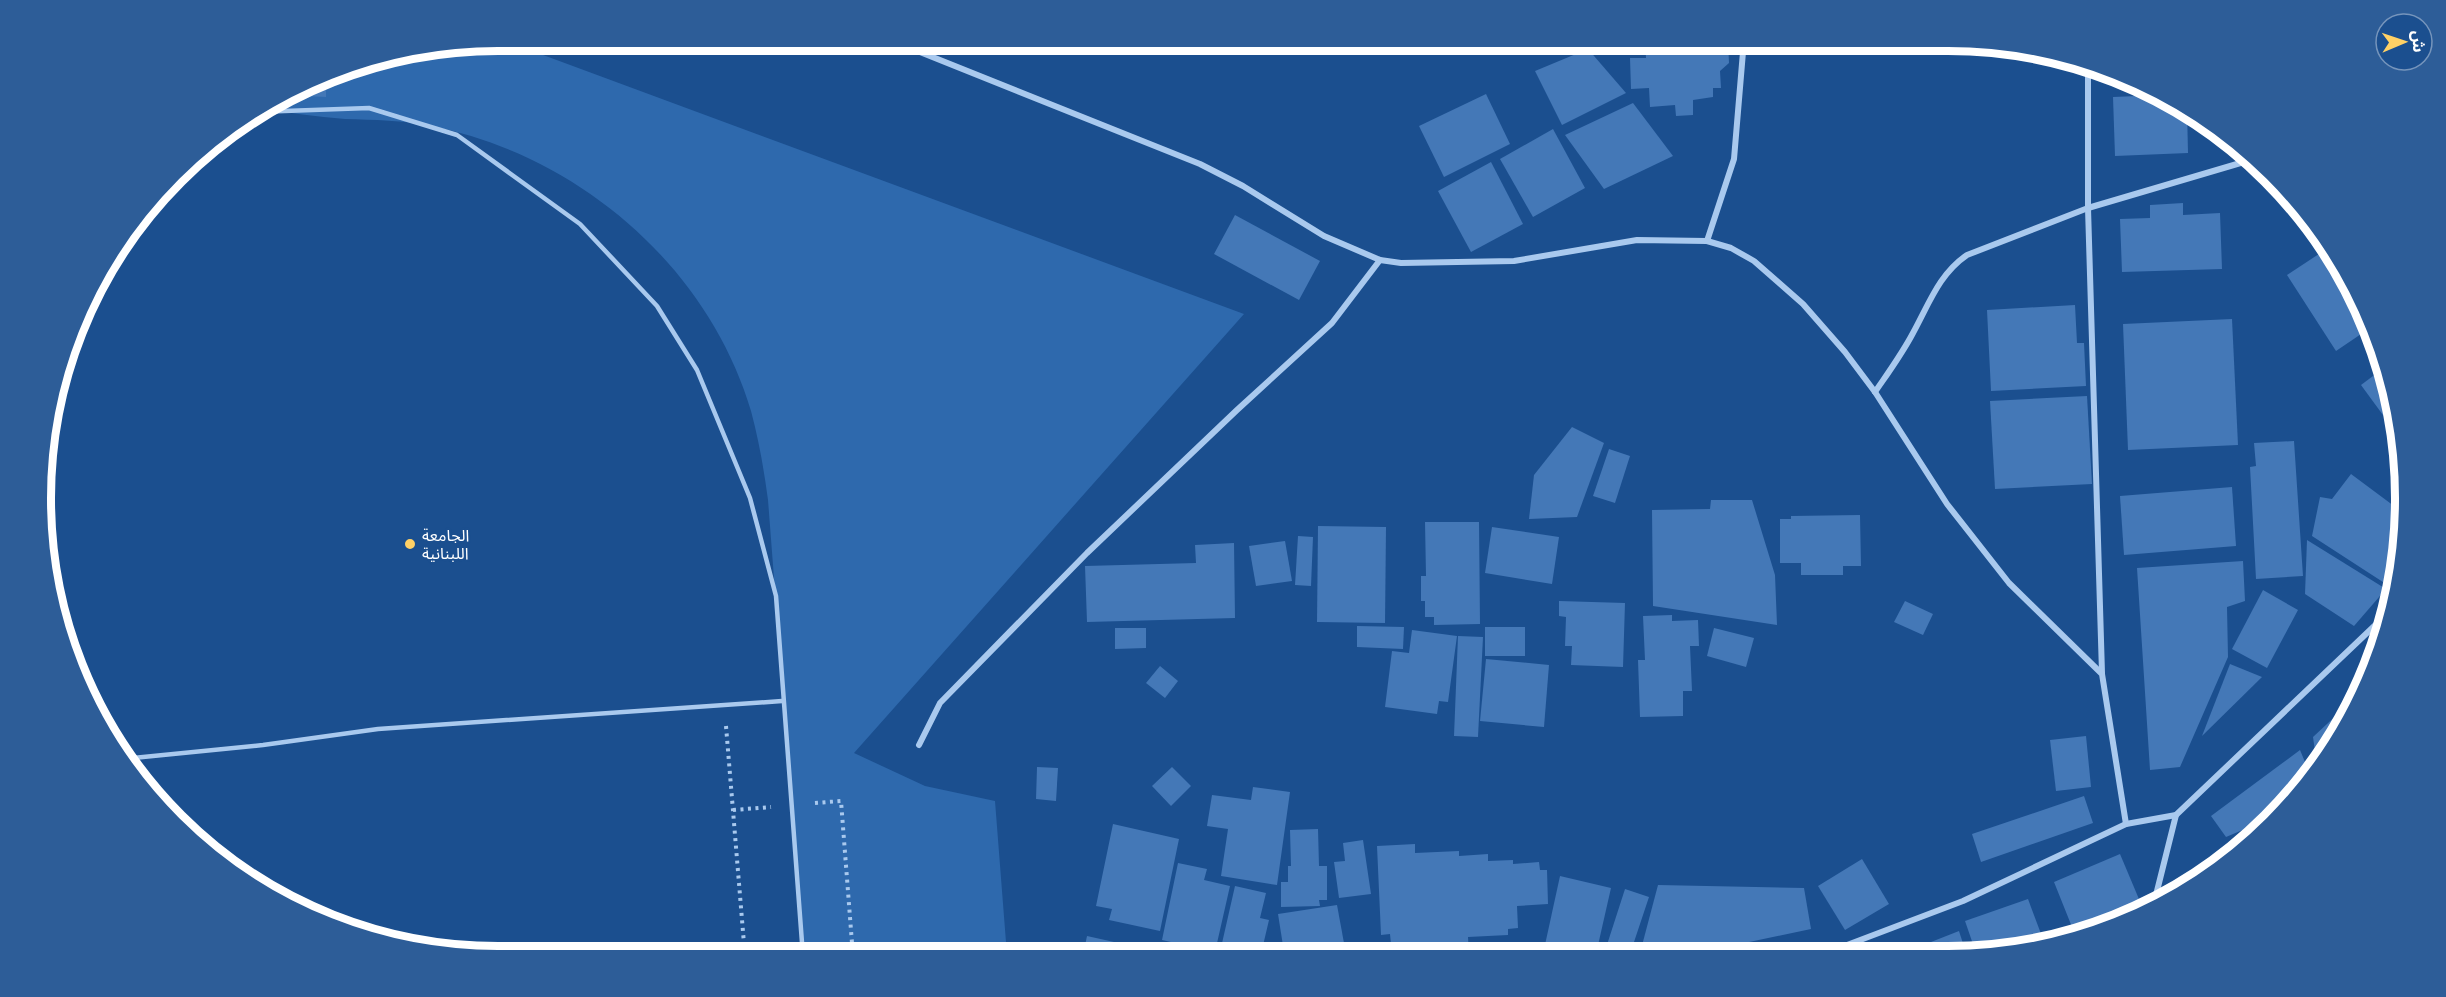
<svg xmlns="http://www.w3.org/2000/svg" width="2446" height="997" viewBox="0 0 2446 997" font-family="Figtree,'Noto Sans Arabic',sans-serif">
	<rect width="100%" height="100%" fill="#1b4f8f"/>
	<!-- green -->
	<path fill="#2e69ad" d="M498,41H505L1244,314L854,753L925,786L995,801L1007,955L803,956L768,500C764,470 759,441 751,411C708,266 578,155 431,126C403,120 374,120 345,119C317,117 288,112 260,109L270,102L351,65Z"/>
	<!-- building -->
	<g fill="#4478b7">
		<polygon points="527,40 562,40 558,52"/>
		<polygon points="1645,40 1728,40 1729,63 1720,71 1721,88 1713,88 1713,97 1693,100 1693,115 1676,116 1675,105 1650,107 1649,88 1631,89 1630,58 1646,58"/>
		<polygon points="1588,49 1626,93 1562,125 1535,71"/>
		<polygon points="326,76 326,97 284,95"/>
		<polygon points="2120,76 2143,87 2120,87"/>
		<polygon points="1486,94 1510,144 1444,177 1419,126"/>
		<polygon points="2161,95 2187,109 2188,153 2115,156 2113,97"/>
		<polygon points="1633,103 1673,156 1604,189 1565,135"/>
		<polygon points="1553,129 1585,188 1533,217 1500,159"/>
		<polygon points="1491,162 1523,224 1471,252 1438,191"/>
		<polygon points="2183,203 2183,215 2220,213 2222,269 2122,272 2120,219 2150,218 2150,205"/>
		<polygon points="1235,215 1320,261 1299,300 1214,254"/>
		<polygon points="2328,248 2358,296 2370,328 2336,351 2287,275"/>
		<polygon points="2075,305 2077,343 2084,343 2086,386 1991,391 1987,310"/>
		<polygon points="2232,319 2238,445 2128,450 2123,324"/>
		<polygon points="2385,367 2390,380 2399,437 2361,385"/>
		<polygon points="2087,396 2092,484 1995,489 1990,401"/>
		<polygon points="1572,427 1604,443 1577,517 1529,519 1534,475"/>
		<polygon points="2294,441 2303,576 2256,579 2250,467 2256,466 2254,443"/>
		<polygon points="1609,449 1630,456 1615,503 1593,496"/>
		<polygon points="2351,474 2394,506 2403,503 2402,558 2386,584 2312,536 2320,497 2332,499"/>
		<polygon points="2232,487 2236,546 2124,555 2120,496"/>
		<polygon points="1711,500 1752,500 1775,575 1777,625 1653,606 1652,510 1710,509"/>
		<polygon points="1860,515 1861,566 1843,566 1843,575 1801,575 1801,563 1780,563 1780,519 1791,519 1791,516"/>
		<polygon points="1425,522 1479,522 1480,624 1434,625 1434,617 1425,617 1425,601 1421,601 1421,576 1426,576"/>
		<polygon points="1318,526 1386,527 1385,623 1317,622"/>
		<polygon points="1492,527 1559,537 1552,584 1485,573"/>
		<polygon points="1298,536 1313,537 1311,586 1295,585"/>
		<polygon points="2307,540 2386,589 2354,626 2305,594"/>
		<polygon points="1285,541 1292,581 1256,586 1249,546"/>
		<polygon points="1234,543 1235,618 1087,622 1085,566 1196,563 1195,545"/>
		<polygon points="2243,561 2245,601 2227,607 2228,657 2180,767 2150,770 2137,568"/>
		<polygon points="2263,590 2298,610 2267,668 2232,649"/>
		<polygon points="1559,601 1625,603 1623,667 1571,665 1572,646 1565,646 1566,617 1559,616"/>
		<polygon points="1905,601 1933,614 1923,635 1894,622"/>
		<polygon points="1672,615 1672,621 1698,620 1699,646 1690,646 1692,691 1683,691 1683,716 1640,717 1638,660 1645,660 1643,616"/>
		<polygon points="1357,626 1404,627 1403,649 1357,647"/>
		<rect x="1485" y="627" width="40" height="29"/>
		<polygon points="1115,628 1146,628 1146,648 1115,649"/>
		<polygon points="1714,628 1754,638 1746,667 1707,656"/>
		<polygon points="1412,630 1457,636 1448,702 1439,701 1437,714 1385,707 1392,651 1409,653"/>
		<polygon points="1458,636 1483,637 1478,737 1454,736"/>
		<polygon points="1486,659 1549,665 1544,727 1480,721"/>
		<polygon points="2230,664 2262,677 2202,736"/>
		<polygon points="1160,666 1178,681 1165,698 1146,683"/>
		<polygon points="2356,697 2328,753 2317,765 2313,737"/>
		<polygon points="2086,736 2091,787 2056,791 2050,740"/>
		<polygon points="2300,750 2310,774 2271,818 2226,837 2211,816"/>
		<polygon points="1037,767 1058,768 1056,801 1036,799"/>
		<polygon points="1172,767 1191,786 1171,806 1152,786"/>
		<polygon points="1253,787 1290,792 1277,885 1221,876 1228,829 1207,826 1212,795 1251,800"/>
		<polygon points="2084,796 2093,823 1981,862 1972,834"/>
		<polygon points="1113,824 1179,839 1160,931 1109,920 1112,909 1096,906"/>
		<polygon points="1318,829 1319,866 1327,866 1327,900 1319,900 1320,906 1281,907 1281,882 1288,882 1288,866 1291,866 1290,830"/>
		<polygon points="1363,840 1371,894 1339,898 1334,862 1345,861 1343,843"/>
		<polygon points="1415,844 1415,853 1459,851 1459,856 1488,854 1488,861 1513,860 1513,864 1539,862 1540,870 1547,870 1548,904 1517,906 1518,928 1508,929 1508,935 1468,937 1469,954 1406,954 1405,943 1391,944 1390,934 1381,935 1377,846"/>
		<polygon points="2120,854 2144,911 2074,932 2054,882"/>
		<polygon points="1862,859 1889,904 1845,930 1818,886"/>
		<polygon points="1178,863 1207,869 1204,880 1230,886 1215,952 1162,940"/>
		<polygon points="1560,876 1611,888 1596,954 1543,954"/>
		<polygon points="1658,885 1804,888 1811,929 1697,953 1640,953"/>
		<polygon points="1235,886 1266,893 1260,918 1269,920 1261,954 1232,955 1220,952"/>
		<polygon points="1625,889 1649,897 1630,954 1604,954"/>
		<polygon points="2028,899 2044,942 2008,953 1976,953 1965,921"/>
		<polygon points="1337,905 1344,943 1284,952 1278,914"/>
		<polygon points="1959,931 1966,953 1903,953"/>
		<polygon points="1087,936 1150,950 1148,955 1083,955"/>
	</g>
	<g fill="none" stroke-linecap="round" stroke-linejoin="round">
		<!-- path -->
		<g stroke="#a9c9ee" stroke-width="4" stroke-dasharray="3 4.5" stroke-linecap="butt">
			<polyline points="726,726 745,956"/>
			<polyline points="815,803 841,801 853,956"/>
			<polyline points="733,810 771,807"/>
		</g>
		<!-- service -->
		<g stroke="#a9c9ee" stroke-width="4.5">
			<polyline points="256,112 369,108 457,135 580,224 657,306 697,370 750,498 776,596 803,956"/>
			<polyline points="123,759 263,745 378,729 782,701"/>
		</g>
		<!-- minor -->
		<g stroke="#a9c9ee" stroke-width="6">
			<polyline points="890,40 1200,164 1243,186 1324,236 1380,260 1401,263 1514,261 1637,240 1707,241 1731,248 1754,261 1803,304 1845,352 1875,392 1947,504 2009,583 2102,674 2126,824"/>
			<polyline points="2088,64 2088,208 2102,673"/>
			<polyline points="1707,241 1734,159 1744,40"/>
			<path d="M1875,392C1888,373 1902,354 1913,333C1929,304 1939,274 1967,255L2088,208L2254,159"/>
			<polyline points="919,745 940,703 1087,553 1237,410 1332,323 1380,260"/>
			<polyline points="2153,907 2176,815"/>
			<polyline points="1826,953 1963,901 2126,824 2176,815 2389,612"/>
		</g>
	</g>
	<!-- markers -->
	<circle fill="#ffd166" stroke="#1b4f8f" stroke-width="2" cx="410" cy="544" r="6"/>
	<g text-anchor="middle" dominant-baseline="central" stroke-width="4.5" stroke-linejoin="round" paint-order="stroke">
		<!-- poi labels -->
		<g font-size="16" fill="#fff" stroke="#1b4f8f" text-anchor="start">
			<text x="422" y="535">الجامعة<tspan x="422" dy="18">اللبنانية</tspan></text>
		</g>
	</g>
	<!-- crop -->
	<path d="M0 0H2446V997H0ZM498 51H1948A447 447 0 0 1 2395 498V499A447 447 0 0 1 1948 946H498A447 447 0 0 1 51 499V498A447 447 0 0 1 498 51Z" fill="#2d5d98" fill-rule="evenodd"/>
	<path fill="none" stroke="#fff" stroke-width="8" d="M498 51H1948A447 447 0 0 1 2395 498V499A447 447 0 0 1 1948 946H498A447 447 0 0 1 51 499V498A447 447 0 0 1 498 51Z"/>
	<!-- north arrow -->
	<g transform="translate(2404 42) rotate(88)"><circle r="28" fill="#1b4f8f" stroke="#7695bc" stroke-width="1.5"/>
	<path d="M0-4.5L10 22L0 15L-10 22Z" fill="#ffd166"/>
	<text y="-9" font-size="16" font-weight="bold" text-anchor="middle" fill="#ffffff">ش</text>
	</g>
</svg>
